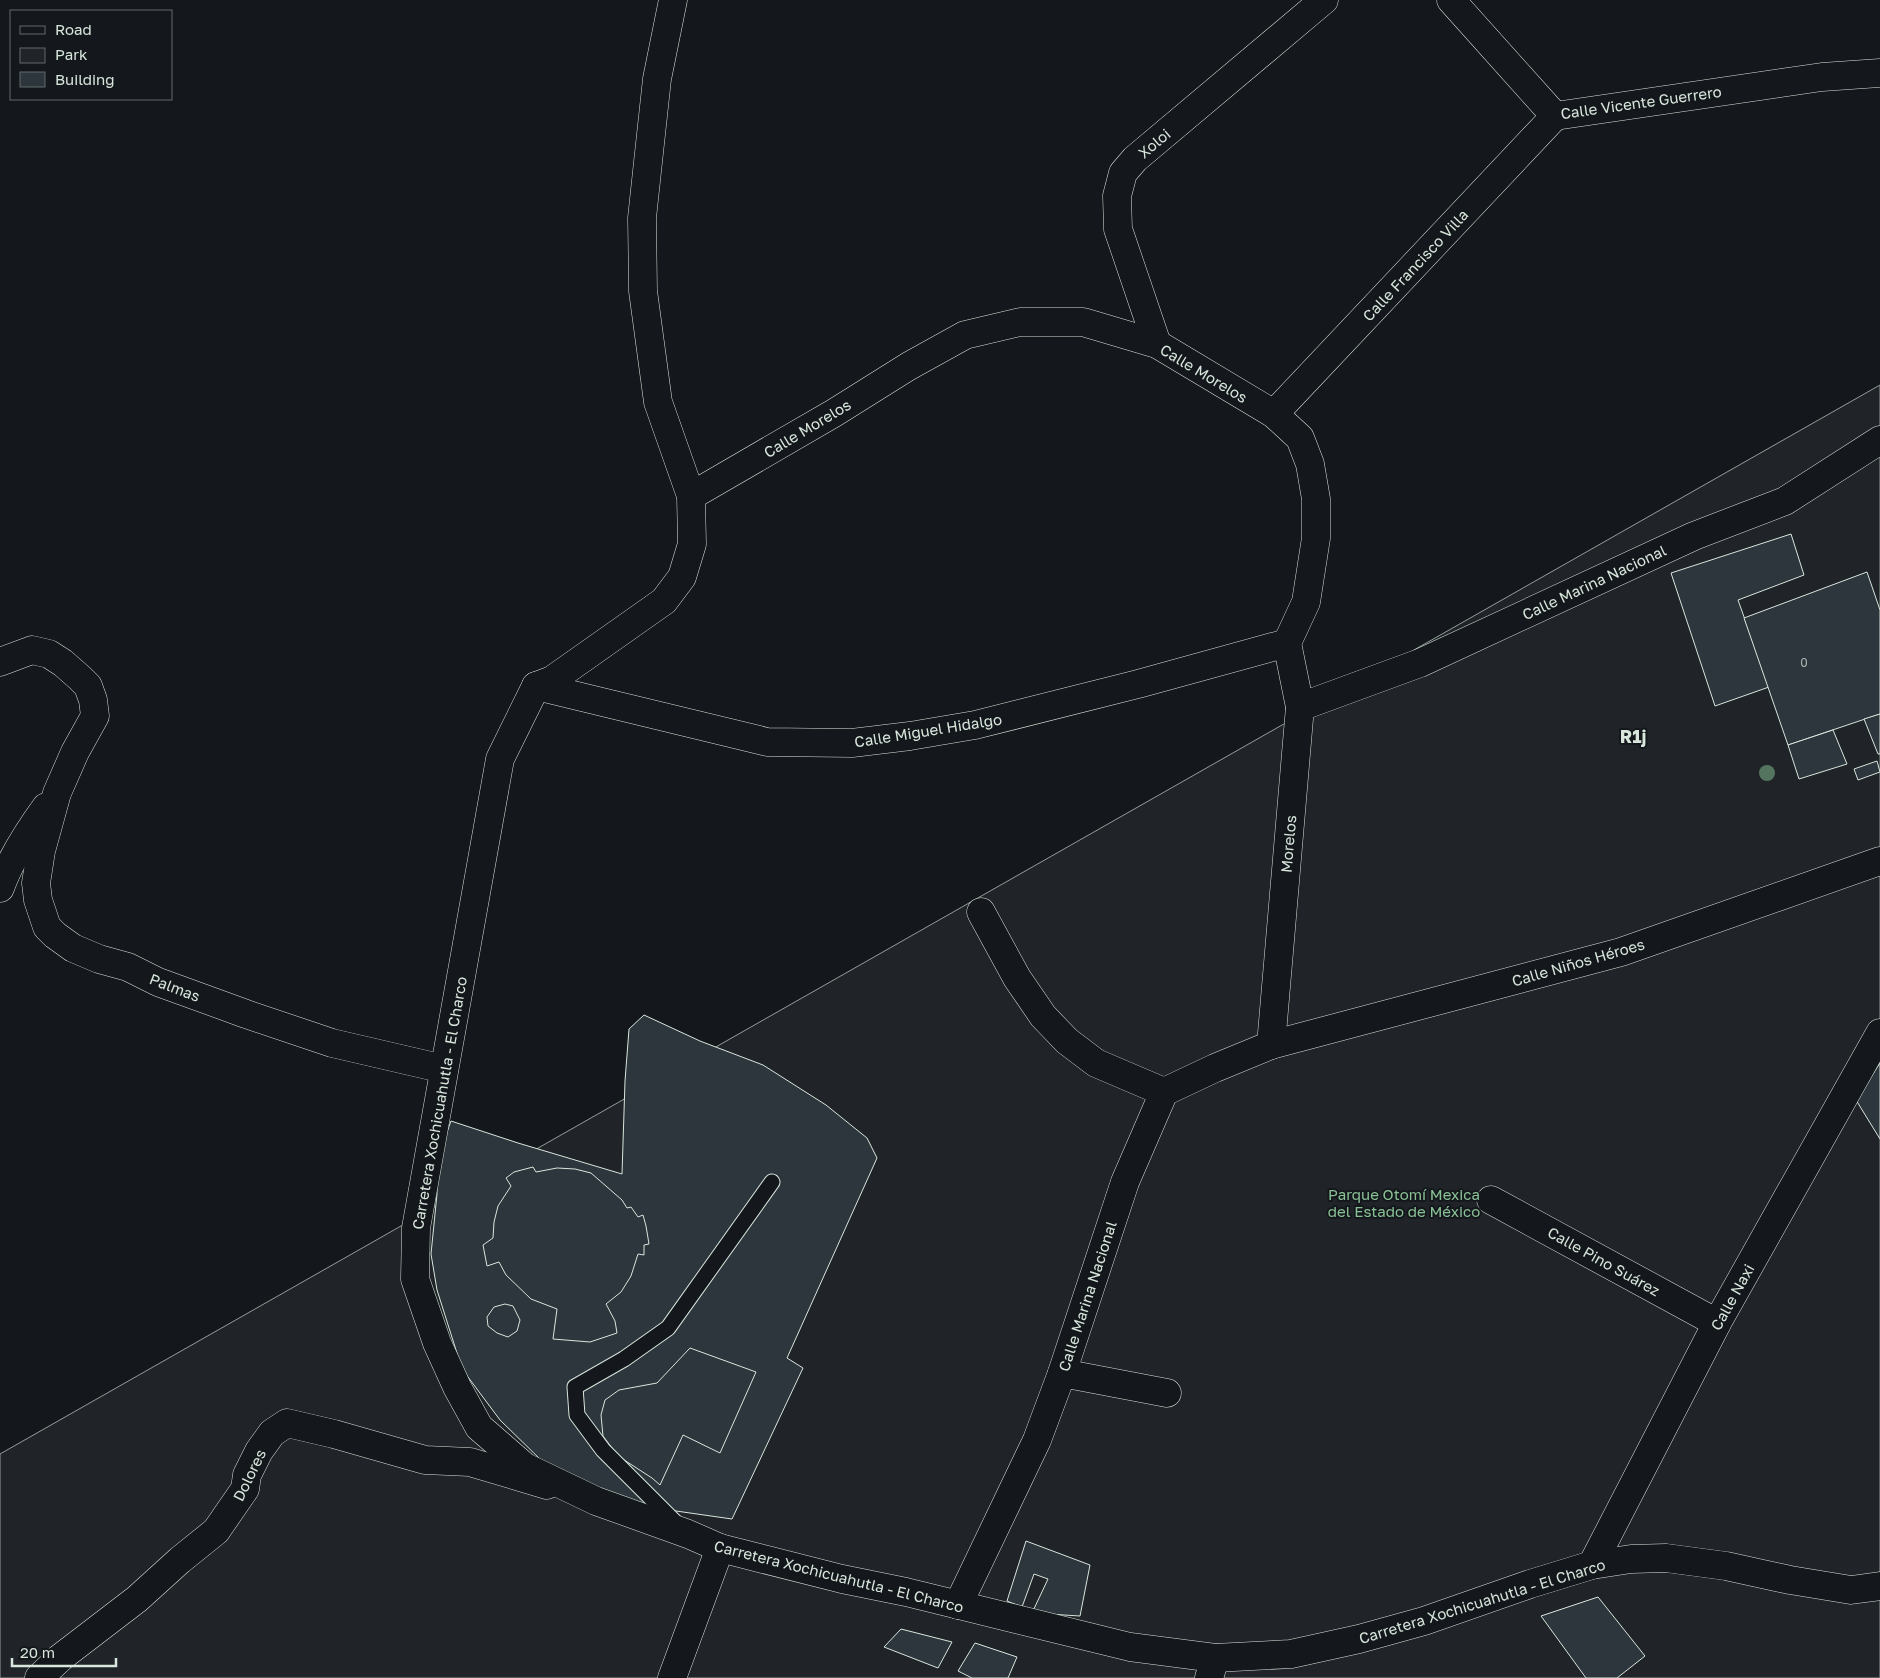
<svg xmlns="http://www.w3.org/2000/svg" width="1880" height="1678" viewBox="0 0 1880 1678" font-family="'Golos Text',sans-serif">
	<rect width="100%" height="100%" fill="#14181c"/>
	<!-- green -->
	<polygon fill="#202428" stroke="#939e99" points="1880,385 1880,1678 0,1678 0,1454"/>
	<!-- building -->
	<g fill="#2c363c" stroke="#d8e6dc">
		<polygon points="1791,534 1804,575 1738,600 1769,687 1715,706 1671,573"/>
		<polygon points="1867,572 1880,610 1880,714 1788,745 1744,618"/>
		<polygon points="1880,714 1880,754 1878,754 1864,719"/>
		<polygon points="1833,730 1847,764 1799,779 1788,745"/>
		<polygon points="1877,761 1880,772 1858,780 1854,769"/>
		<polygon points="644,1015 700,1041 763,1065 826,1105 867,1138 877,1158 787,1358 803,1368 732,1519 662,1509 614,1496 543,1462 500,1420 462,1369 437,1290 431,1254 437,1194 436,1162 451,1121 518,1143 622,1174 625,1081 629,1029"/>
		<polygon points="1880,1063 1880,1139 1856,1100"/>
		<polygon points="533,1167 536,1172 557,1168 575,1169 591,1173 622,1200 627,1208 631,1207 638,1217 643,1215 646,1226 649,1244 644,1245 644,1255 638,1254 631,1276 621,1292 606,1304 615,1321 617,1333 590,1342 553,1339 557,1309 531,1299 506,1275 499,1262 487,1266 483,1245 493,1238 494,1222 498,1206 511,1186 506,1178 514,1172"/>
		<polygon points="505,1304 513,1306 520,1320 517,1331 508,1337 497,1333 488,1326 487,1317 494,1307"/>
		<polygon points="690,1348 756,1372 720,1453 683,1435 660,1485 652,1478 618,1456 603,1436 601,1415 605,1400 619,1390 657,1383"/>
		<polygon points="1026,1541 1090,1565 1080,1616 1032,1613 1048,1579 1034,1574 1022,1607 1007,1601"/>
		<polygon points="1598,1597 1645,1656 1617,1678 1586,1678 1541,1616"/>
		<polygon points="901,1629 952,1642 938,1668 884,1647"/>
		<polygon points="975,1643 1017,1657 1008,1678 972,1678 958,1671"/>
	</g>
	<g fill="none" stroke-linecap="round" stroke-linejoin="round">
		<!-- lane casing -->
		<g stroke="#d8e6dc" stroke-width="17">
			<polyline id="lane" points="678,1525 603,1450 577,1415 575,1387 624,1359 668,1328 772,1182"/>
		</g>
		<!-- street casing -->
		<g stroke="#d8e6dc" stroke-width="29">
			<g id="street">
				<polyline points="1451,0 1555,116"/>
				<polyline points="1555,116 1822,77 1880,73"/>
				<polyline points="1157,344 1118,229 1117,196 1123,173 1135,159 1324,0"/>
				<polyline points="1274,414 1555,116"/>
				<polyline points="691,496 834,413 909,366 965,335 1020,322 1083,322 1157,344 1274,414 1300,438 1310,464 1316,499 1316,538 1306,602 1287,643"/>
				<polyline points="0,662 32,650 49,654 63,663 80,678 88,686 93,700 95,716 75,752 57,793 41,851 36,883 38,900 47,927 55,935 73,948 99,959 128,967 158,982 246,1014 332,1043 444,1069"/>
				<polyline points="536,686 767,742 852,743 910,736 975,725 1138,684 1287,643"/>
				<polyline points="1300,707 1420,663 1694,536 1785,501 1880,440"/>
				<path d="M0,888C11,858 27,833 46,807"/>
				<polyline points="981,912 1017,978 1043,1016 1067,1041 1096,1063 1164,1092"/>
				<polyline points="1271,1045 1300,707 1287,643"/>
				<polyline points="1491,1200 1717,1323"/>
				<polyline points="1062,1373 1167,1393"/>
				<polyline points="1592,1565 1717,1323 1880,1033"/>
				<polyline points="958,1605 1037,1440 1062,1373 1125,1182 1164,1092 1215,1068 1271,1045 1621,952 1880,861"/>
				<polyline points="39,1678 60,1658 137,1599 180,1560 216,1531 245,1489 247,1475 259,1451 272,1433 287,1423 334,1434 425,1460 470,1462 547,1485"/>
				<polyline points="672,1678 720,1548"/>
				<polyline points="1209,1678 1215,1658"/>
			</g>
		</g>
		<!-- secondary casing -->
		<g stroke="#d8e6dc" stroke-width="29">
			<polyline id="secondary" points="673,0 657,79 648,162 642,218 643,291 658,402 691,496 692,544 682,577 664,601 552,680 536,686 500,759 416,1228 415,1279 437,1343 457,1387 479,1427 525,1467 596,1501 688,1534 720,1548 842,1579 906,1592 1130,1647 1215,1658 1291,1654 1359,1639 1424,1621 1530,1584 1592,1565 1631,1559 1666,1558 1726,1566 1790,1580 1851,1590 1880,1586"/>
		</g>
		<!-- lane -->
		<use href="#lane" stroke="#14181c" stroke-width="15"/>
		<!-- street -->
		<use href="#street" stroke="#14181c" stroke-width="28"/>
		<!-- secondary -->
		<use href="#secondary" stroke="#14181c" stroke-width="28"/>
	</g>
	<!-- trees -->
	<circle fill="#55745f" cx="1767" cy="773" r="8"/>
	<g text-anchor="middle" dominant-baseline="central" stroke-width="4" stroke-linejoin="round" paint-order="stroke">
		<!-- number labels -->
		<g font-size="12" fill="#adbab4">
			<text x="1804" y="662">0</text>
		</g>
		<!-- street labels -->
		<g font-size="15" fill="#d8e6dc" stroke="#14181c">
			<text transform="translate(1641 102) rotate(-8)">Calle Vicente Guerrero</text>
			<text transform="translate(1154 143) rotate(-40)">Xoloi</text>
			<text transform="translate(1415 265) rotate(-47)">Calle Francisco Villa</text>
			<text transform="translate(1204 373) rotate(31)">Calle Morelos</text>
			<text transform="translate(807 428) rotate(-31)">Calle Morelos</text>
			<text transform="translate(1594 582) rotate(-25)">Calle Marina Nacional</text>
			<text transform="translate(928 730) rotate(-9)">Calle Miguel Hidalgo</text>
			<text transform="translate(1288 844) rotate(-85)">Morelos</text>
			<text transform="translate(1578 962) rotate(-16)">Calle Niños Héroes</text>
			<text transform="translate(175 987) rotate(21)">Palmas</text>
			<text transform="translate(439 1103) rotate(-80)">Carretera Xochicuahutla - El Charco</text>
			<text transform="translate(1604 1261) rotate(29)">Calle Pino Suárez</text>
			<text transform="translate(1087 1296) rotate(-72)">Calle Marina Nacional</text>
			<text transform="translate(1732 1297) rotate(-61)">Calle Naxi</text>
			<text transform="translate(249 1475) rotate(-64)">Dolores</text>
			<text transform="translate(839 1576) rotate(14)">Carretera Xochicuahutla - El Charco</text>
			<text transform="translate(1482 1601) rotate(-17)">Carretera Xochicuahutla - El Charco</text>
		</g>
		<!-- park labels -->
		<g font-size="15" fill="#8ac095" stroke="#14181c">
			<text x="1404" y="1194">Parque Otomí Mexica<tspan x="1404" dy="17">del Estado de México</tspan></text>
		</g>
		<!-- quarter labels -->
		<g font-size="18" font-weight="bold" fill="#d8e6dc" stroke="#14181c">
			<text x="1633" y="736">R1j</text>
		</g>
	</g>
	<!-- legend -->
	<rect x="10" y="10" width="162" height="90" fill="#14181c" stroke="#626a69"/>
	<rect x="20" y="26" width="25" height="8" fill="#14181c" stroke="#626a69"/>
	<text x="55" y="35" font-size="15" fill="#d8e6dc">Road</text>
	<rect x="20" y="48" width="25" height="15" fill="#202428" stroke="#626a69"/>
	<text x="55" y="60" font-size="15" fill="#d8e6dc">Park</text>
	<rect x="20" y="72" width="25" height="15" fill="#2c363c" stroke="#626a69"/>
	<text x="55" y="85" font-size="15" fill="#d8e6dc">Building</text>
	<!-- scale -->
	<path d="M12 1658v8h104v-8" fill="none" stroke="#d8e6dc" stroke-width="2.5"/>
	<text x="20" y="1658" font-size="15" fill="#d8e6dc" stroke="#14181c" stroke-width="4" paint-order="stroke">20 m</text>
</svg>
